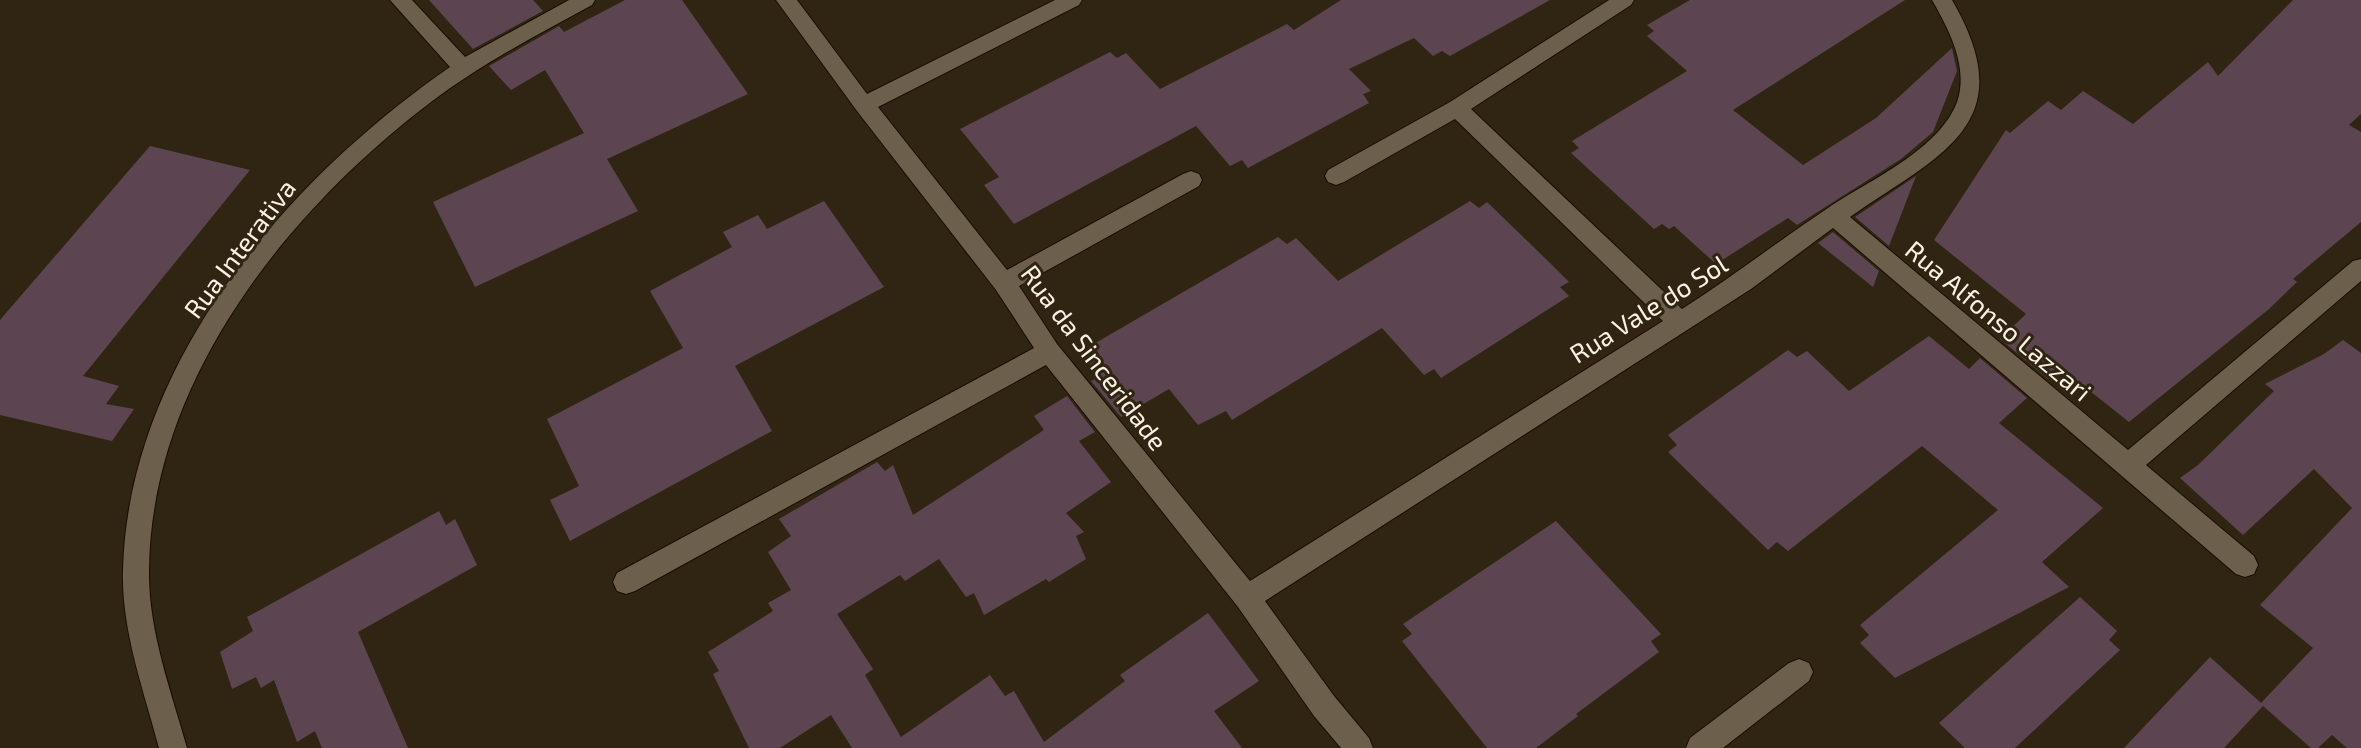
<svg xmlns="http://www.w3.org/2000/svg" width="2361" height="748" viewBox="0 0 2361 748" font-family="'Exo 2',sans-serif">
	<rect width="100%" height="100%" fill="#302512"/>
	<!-- building -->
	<g fill="#5c4550">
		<polygon points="429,0 533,0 543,11 473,49"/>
		<polygon points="625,0 682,0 748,94 607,159 638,211 475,287 433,202 584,133 545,70 511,90 489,66 559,26 564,32"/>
		<polygon points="1341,0 1550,0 1450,56 1442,51 1433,56 1414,38 1349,69 1371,91 1363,94 1369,103 1248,168 1242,160 1230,166 1196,126 1014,224 984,185 999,177 960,129 1110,52 1117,58 1126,53 1160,89 1287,24 1294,30"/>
		<polygon points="1690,0 1905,0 1733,110 1803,165 1876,118 1952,48 1957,71 1933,132 1901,159 1797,225 1788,218 1716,264 1674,226 1669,229 1662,224 1654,229 1571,153 1579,148 1572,141 1687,71 1647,36 1654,31 1647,25"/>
		<polygon points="2293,0 2361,0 2361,114 2349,125 2361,132 2361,222 2293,279 2297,282 2269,309 2129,422 2061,368 2048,379 2000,339 2026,314 1934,240 2006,130 2010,133 2048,101 2061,110 2083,91 2133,124 2208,62 2218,76"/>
		<polygon points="150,146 250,170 83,376 119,386 106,404 134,409 112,441 0,415 0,320"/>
		<polygon points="1916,176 1889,246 1855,217"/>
		<polygon points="824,201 884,287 735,366 772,431 570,541 550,500 579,486 547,419 683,348 650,291 732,247 723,232 758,215 767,229"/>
		<polygon points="1470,201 1479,208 1487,202 1547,260 1569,282 1560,287 1569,296 1441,378 1434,369 1424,375 1382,328 1232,420 1226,411 1198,425 1169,389 1121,417 1091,381 1099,377 1080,352 1278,237 1287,244 1296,238 1338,281"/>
		<polygon points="1833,232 1879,271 1873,287 1818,243"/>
		<polygon points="1929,336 1969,369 1980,358 2027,398 1999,423 2103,508 2042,562 2069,587 1895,678 1860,643 1869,635 1860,625 1998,510 1922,446 1788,551 1777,542 1768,550 1668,452 1677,445 1668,435 1788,350 1797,357 1807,351 1849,391"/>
		<polygon points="2343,340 2361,353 2361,748 2347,748 2332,735 2318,748 2311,748 2263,706 2224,748 2124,748 2210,657 2261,703 2313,648 2260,605 2352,508 2314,469 2243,535 2180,478 2198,465 2274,391 2265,384 2324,354"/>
		<polygon points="1067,396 1095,432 1079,441 1111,482 1066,513 1084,532 1076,536 1086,559 1049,582 1046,579 984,615 974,593 966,597 939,559 905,581 900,575 837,614 873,669 865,675 901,737 990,675 1005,696 1014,691 1044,742 1125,681 1120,675 1208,613 1259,681 1214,711 1242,748 852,748 831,715 780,748 749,748 713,674 719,671 708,652 773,611 768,603 791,590 768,552 791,536 779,519 877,462 885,471 893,465 913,515 1044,430 1034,416"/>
		<polygon points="439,511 446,525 455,519 477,565 358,632 408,748 322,748 315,731 297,742 274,680 261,688 256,677 232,689 220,652 253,631 247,617"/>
		<polygon points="1556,521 1661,634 1651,641 1659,652 1576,714 1578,716 1536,748 1487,748 1402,641 1412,634 1403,624"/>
		<polygon points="2080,597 2117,631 2109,640 2120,650 2015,748 1965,748 1939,723"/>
	</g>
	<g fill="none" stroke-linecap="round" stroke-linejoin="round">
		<!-- minor casing -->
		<g stroke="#180e00" stroke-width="2">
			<g id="minor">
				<path d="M390,0H412L465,57L569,0H595L592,5C537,35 481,64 431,102C286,212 151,381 149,570C148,630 171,691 187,748H159C144,691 121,630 123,569C129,362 287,180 450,67Z"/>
				<path d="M776,0H797L867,94L1055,0H1082L1079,5L878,107L1007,270L1183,174L1191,171L1199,174L1202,180L1199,186L1019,286L1057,344L1250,581L1663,321L1455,119L1344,182L1336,185L1328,182L1325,176L1328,170L1450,102L1609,0H1634L1631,5L1471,109L1682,309C1732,277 1780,240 1828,208C1869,180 1942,149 1958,99C1968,65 1948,28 1932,0H1952C2024,124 1941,154 1850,217L2128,450L2353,261L2361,259V281L2146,465L2254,556L2258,565L2254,574L2245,577L2236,574L1833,228L1751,289L1265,601L1334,696L1369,738L1373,748H1341L1314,716L1238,607L1046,365L635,591L626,594L617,591L613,582L617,573L1034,348L996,290L857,111Z"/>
				<polygon points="1799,659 1809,663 1813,672 1809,681 1723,748 1686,748 1690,738 1789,663"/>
			</g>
		</g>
		<!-- minor -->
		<use href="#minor" fill="#6c5f4b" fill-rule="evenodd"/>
	</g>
	<g text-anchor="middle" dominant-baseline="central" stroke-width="6" stroke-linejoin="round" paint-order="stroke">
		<!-- street labels -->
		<g font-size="26" fill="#faf2e6" stroke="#302512">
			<text transform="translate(239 248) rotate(-53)">Rua Interativa</text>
			<text transform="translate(1648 308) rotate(-32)">Rua Vale do Sol</text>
			<text transform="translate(1999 320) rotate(40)">Rua Alfonso Lazzari</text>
			<text transform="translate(1095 357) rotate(53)">Rua da Sinceridade</text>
		</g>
	</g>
</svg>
